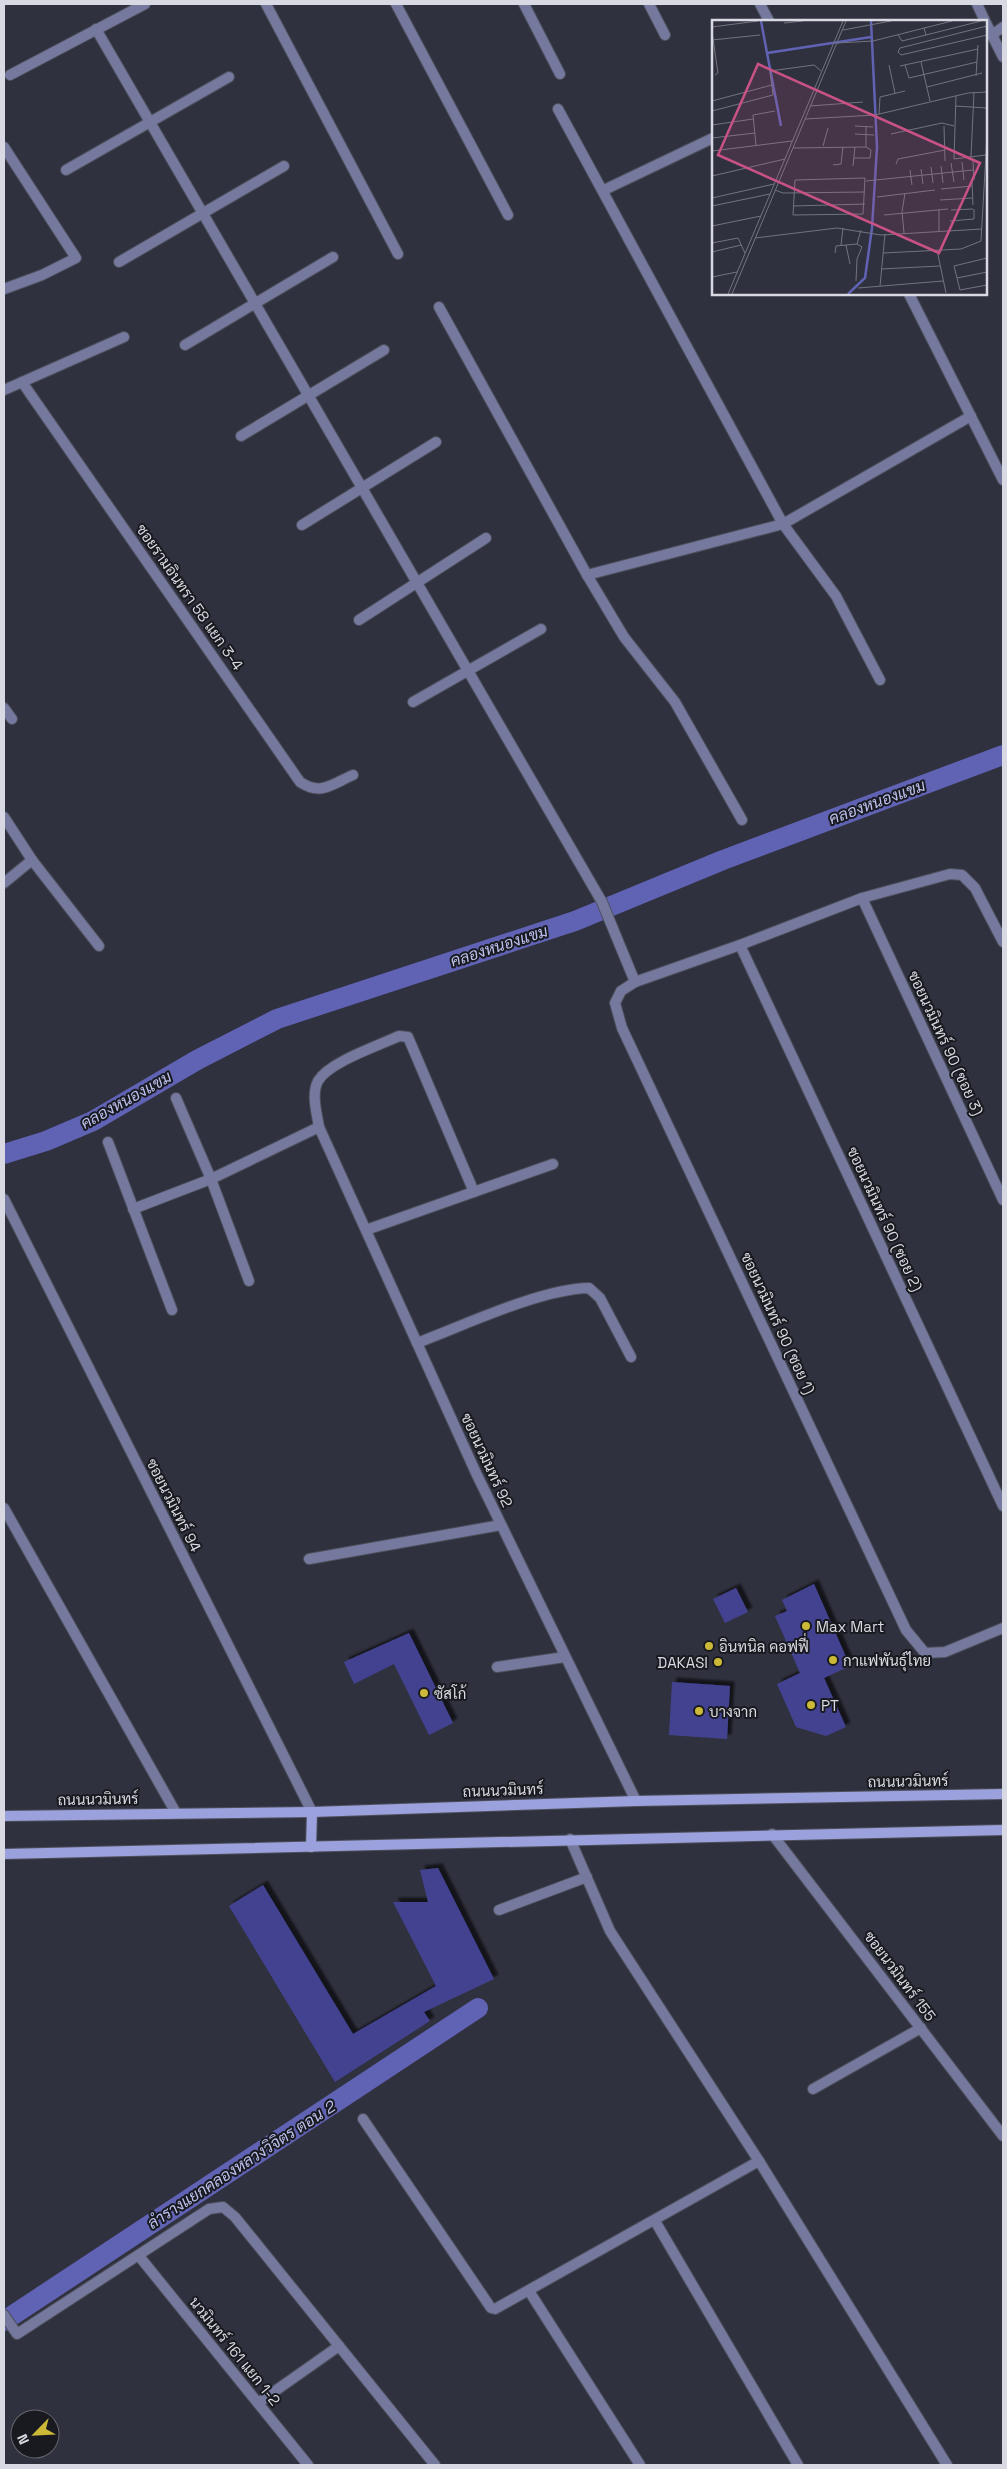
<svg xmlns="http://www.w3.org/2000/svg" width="1007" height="2469" viewBox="0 0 1007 2469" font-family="'Space Grotesk',Sarabun,sans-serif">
	<defs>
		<filter id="shadow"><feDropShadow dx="4.5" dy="-4.5" stdDeviation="1" flood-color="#0009"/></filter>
	</defs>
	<rect width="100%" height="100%" fill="#30313e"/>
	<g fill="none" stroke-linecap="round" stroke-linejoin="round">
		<!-- canal -->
		<g stroke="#6062b4" stroke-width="20">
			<polyline points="4,1154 46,1141 93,1121 197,1060 277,1019 575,921 723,860 1003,755"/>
			<polyline points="4,2321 478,2008"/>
		</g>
	</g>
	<!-- building -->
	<g fill="#434391" filter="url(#shadow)">
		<polygon points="814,1584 850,1666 824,1678 846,1727 826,1736 796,1727 777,1684 800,1673 775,1616 787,1611 782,1600"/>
		<polygon points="736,1588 748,1612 725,1623 713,1599"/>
		<polygon points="409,1633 453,1723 429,1735 394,1664 354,1684 344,1662"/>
		<polygon points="672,1682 730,1686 727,1739 669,1735"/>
		<polygon points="438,1868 494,1979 424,2012 430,2021 335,2082 229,1906 263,1885 353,2034 436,1986 393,1902 428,1902 420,1870"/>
	</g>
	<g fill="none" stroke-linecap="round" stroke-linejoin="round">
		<!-- street casing -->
		<g stroke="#4e4f5c" stroke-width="12">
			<g id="street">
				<polyline points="266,4 398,254"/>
				<polyline points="396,4 508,215"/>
				<polyline points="524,4 560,74"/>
				<polyline points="649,4 665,35"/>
				<polyline points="760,4 769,21"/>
				<polyline points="977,4 985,21"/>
				<polyline points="986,23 1003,57"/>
				<polyline points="96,29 602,902 635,982"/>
				<polyline points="992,35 1003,27"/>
				<polyline points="10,75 145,4"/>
				<polyline points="558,109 783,524 836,596 880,680"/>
				<polyline points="4,147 76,258 42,275 4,289"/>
				<polyline points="66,170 229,77"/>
				<polyline points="604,190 713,138"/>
				<polyline points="119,262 284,166"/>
				<polyline points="909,294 1003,480"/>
				<polyline points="439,307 587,575 624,637 675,702 742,820"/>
				<polyline points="185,345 333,257"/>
				<path d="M22,382L300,782C321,796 332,784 353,775"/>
				<polyline points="4,390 124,337"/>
				<polyline points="241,436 384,350"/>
				<polyline points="302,525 436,442"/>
				<polyline points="587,575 783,524 971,416"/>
				<polyline points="359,620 486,538"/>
				<polyline points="413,702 541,629"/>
				<polyline points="4,708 12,719"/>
				<polyline points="4,817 32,860 99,946"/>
				<polyline points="4,883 32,860"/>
				<polyline points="862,898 1003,1200"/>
				<polyline points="1003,942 975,888 962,875 950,874 862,898 740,945 635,982 621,991 615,1003 622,1028 906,1630 925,1653 945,1652 1003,1628"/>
				<polyline points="740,945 1003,1506"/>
				<polyline points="176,1098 211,1179 249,1281"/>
				<polyline points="108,1142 172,1310"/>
				<path d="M474,1192L408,1037L399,1036C378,1046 329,1062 318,1081C311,1094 317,1114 319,1127L476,1473L636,1801"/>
				<polyline points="4,1199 312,1812"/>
				<polyline points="133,1209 211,1179 319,1127"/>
				<polyline points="366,1230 553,1164"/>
				<path d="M417,1343C465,1325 540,1289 589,1288L600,1298L631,1357"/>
				<polyline points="4,1508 176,1813"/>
				<polyline points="309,1559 501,1525"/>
				<polyline points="497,1667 565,1657"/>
				<polyline points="772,1834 1003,2136"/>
				<polyline points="570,1839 610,1931 759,2161 947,2465"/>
				<polyline points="499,1910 587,1877"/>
				<polyline points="813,2089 921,2028"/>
				<polyline points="363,2119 491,2308 495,2309 759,2161"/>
				<polyline points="655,2221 798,2465"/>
				<polyline points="139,2256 308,2465"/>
				<polyline points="529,2291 640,2465"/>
				<polyline points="4,2315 17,2334 209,2209 223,2207 235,2217 435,2465"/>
				<polyline points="258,2403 339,2346"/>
			</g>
		</g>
		<!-- secondary casing -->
		<g stroke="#4e4f5c" stroke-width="12">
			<g id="secondary">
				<polyline points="4,1816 312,1812 636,1801 1003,1794"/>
				<polyline points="311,1847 312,1812"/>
				<polyline points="4,1854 1003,1830"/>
			</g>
		</g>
		<!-- street -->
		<use href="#street" stroke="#75799e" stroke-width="10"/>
		<!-- secondary -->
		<use href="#secondary" stroke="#9ba1dc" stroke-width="10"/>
	</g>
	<!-- markers -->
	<g fill="#cdb938" stroke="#191a20" stroke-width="2">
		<circle cx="806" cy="1626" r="5"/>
		<circle cx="709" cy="1646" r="5"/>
		<circle cx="833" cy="1660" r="5"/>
		<circle cx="718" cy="1662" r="5"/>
		<circle cx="424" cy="1693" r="5"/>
		<circle cx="811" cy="1705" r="5"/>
		<circle cx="699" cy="1711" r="5"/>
	</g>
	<g text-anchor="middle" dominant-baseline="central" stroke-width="4" stroke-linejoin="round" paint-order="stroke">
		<!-- street labels -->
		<g font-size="15" fill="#d8d9e2" stroke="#191a20">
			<text transform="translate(190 597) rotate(55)">ซอยรามอินทรา 58 แยก 3-4</text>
			<text transform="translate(946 1043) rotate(65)">ซอยนวมินทร์ 90 (ซอย 3)</text>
			<text transform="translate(885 1219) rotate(65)">ซอยนวมินทร์ 90 (ซอย 2)</text>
			<text transform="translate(778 1323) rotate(65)">ซอยนวมินทร์ 90 (ซอย 1)</text>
			<text transform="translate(487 1460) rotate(65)">ซอยนวมินทร์ 92</text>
			<text transform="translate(174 1505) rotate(63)">ซอยนวมินทร์ 94</text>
			<text transform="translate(908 1781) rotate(-1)">ถนนนวมินทร์</text>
			<text transform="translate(503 1790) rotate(-2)">ถนนนวมินทร์</text>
			<text transform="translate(98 1799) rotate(-1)">ถนนนวมินทร์</text>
			<text transform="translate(900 1976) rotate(53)">ซอยนวมินทร์ 155</text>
			<text transform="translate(235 2351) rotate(51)">นวมินทร์ 161 แยก 1-2</text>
		</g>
		<!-- poi labels -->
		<g font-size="15" fill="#d8d9e2" stroke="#191a20" text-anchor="start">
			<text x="816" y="1626">Max Mart</text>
			<text x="719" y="1646">อินทนิล คอฟฟี่</text>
			<text x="843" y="1660">กาแฟพันธุ์ไทย</text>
			<text x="708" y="1662" text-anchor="end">DAKASI</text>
			<text x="434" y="1693">ซัสโก้</text>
			<text x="821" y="1705">PT</text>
			<text x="709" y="1711">บางจาก</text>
		</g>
		<!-- water labels -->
		<g font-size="16" font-style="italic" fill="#bbc0ec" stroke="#191a20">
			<text transform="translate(877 802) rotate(-20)">คลองหนองแขม</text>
			<text transform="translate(499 946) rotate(-18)">คลองหนองแขม</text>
			<text transform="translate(126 1100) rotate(-29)">คลองหนองแขม</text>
			<text transform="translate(241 2165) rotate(-33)">ลำรางแยกคลองหลวงวิจิตร ตอน 2</text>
		</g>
	</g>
	<!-- overview -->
	<g transform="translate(712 20)">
		<rect width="275" height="275" fill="#30313e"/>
		<path fill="none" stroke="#6062b4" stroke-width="2.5" d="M49,1L55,33L159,17M55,33L69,106M136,274L153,258L160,208L165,127L159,1"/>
		<path fill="none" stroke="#737480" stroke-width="1" d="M72,3L91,1M275,6L188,28L186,32L189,35L275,15M0,7L46,1M212,8L214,15L269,1M131,10L179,1M0,12L6,53L3,55M186,15L190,21L214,15M0,20L48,15M125,23L161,21L240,1M209,42L218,81M177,45L183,73M193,45L197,58L265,42M188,46L266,29M264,56L266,25M215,67L270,53M244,76L242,139L274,135M0,81L60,65M98,86L151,82M243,86L275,88M0,91L61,75L58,51L102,45L109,51M167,94L168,77L193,71M93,99L163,95L256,73L275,72M0,105L41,99M143,106L161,107M232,106L233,141M143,114L162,115M179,114L230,103L242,106M0,118L43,113M44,125L41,95L63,91M111,126L116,108M154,127V107M81,128L154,127L159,130L158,138H142M0,131L80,121M259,137L262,72M261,141L262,160M250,142L252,160M239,143L242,162M184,144L186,139L233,130M121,145L129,144L131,127M141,146L143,127M229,146L231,163M219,147L221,163M209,149L211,164M198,150L200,165M0,156L73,139M153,158L151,194L81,195L83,160ZM154,161L261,150M260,162L261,185M229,169L260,166M63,170L71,173L153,172M165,177L223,170M0,178L62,164M228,180L260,178M0,186L58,174M81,186L153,184M227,189V212M239,190L261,189M172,195L236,189M238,201L262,199V189M0,206L49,196M192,213L190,192L193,173M43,218L125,208L169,215L270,209M269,221L275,116M0,223L26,218L33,233M129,225L131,208M134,225L138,244M225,230L234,273M0,232L29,225M123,233L124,226L145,224M171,233L249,229L269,221M275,238L242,246L248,270L275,265M169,249L228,246M0,257L25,252M245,258L275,252M144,261L145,239L150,227L145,224L149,210M168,266L173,214M146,268L231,261M16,274L131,1M20,274L134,1"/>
		<path fill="#c95284" fill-opacity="0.15" stroke="#c95284" stroke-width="2.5" d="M46,44L268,143L227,233L6,135Z"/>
		<rect width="275" height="275" fill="none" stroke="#d8d9e2" stroke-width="2.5"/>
	</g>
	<!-- border -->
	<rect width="1007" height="2469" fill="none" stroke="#d8d9e2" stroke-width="10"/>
	<!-- north arrow -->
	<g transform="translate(35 2434) rotate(246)"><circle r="24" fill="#191a20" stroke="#65666e"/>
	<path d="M0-4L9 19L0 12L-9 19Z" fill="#cdb938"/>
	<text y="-8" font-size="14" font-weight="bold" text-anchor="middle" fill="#d8d9e2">N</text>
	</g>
</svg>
